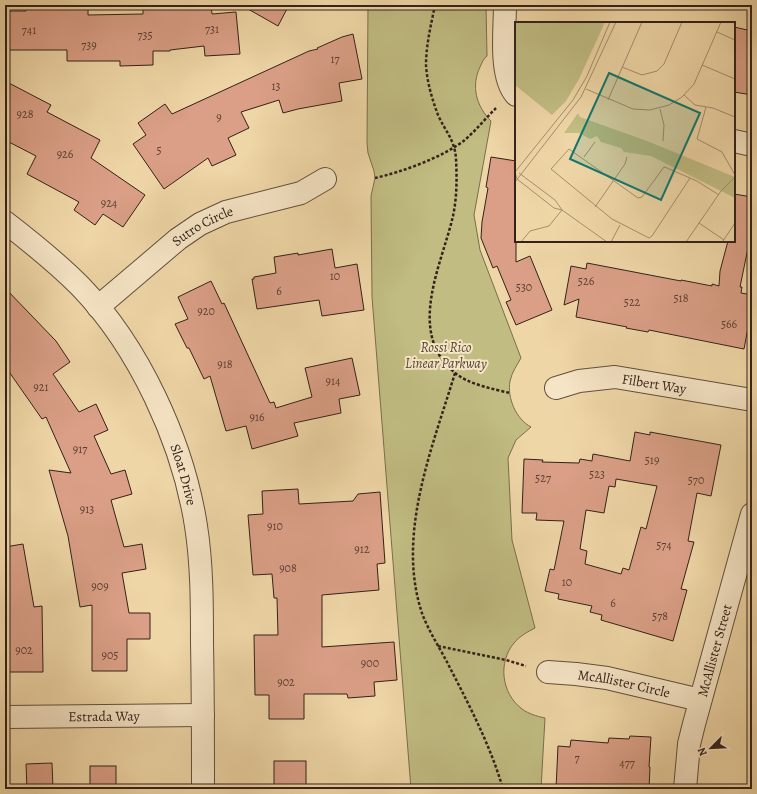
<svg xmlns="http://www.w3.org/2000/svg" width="757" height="794" viewBox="0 0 757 794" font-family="Alegreya,serif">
	<rect width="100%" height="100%" fill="#efd6a6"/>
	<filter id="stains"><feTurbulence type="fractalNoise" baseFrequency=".005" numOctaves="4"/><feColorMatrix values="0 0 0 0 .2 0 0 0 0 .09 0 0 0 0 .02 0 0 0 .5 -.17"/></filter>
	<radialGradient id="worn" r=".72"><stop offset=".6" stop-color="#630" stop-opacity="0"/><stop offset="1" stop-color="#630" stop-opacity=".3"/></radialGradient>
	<!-- green -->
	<path fill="#c0bc82" stroke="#7a6e4e" d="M368,5H486L487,56C483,59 482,63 480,67C471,86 476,106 491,121L474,215L480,250L521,358C517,365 512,372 510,381C507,398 516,419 531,427L516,440L508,458L512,540L535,628C527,632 520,636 514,643C498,662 501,693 522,709C529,714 536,716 545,718L541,789H411L372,297L371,196L375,178L374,171L368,153L367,143Z"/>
	<!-- building -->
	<g fill="#da9f86" stroke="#34211a" fill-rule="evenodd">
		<polygon points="26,5 88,5 88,15 143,14 143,5 211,5 212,14 236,12 240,54 205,56 204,46 170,50 170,51 153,51 153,65 120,66 120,61 67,61 67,50 5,50 5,11 26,11"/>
		<polygon points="241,5 289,5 278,26"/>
		<polygon points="734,27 752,31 752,95 734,92"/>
		<polygon points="353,34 362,79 339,83 342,101 298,109 283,113 279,100 241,112 249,128 228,138 236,155 212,166 208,158 164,189 133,144 146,135 138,123 165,104 172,114 309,51 318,49 317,48 342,37"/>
		<polygon points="5,81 51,105 47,112 100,140 91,158 145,195 123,227 103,214 95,225 74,210 79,202 27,174 36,156 5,140"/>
		<polygon points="491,157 516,161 516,262 530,256 552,310 516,325 506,302 511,300 497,266 493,268 481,238 482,222 488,188 486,187"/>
		<polygon points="734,194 752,197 752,248 748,248 740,287 742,287 741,293 752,295 752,306 744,349 649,330 648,332 626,328 627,327 576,317 579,299 564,305 571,266 586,269 587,263 681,281 681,280 712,286 712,284 719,286 720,271 728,241 734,241"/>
		<polygon points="332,249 335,268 357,264 364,310 322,316 319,300 257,309 252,279 254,279 254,277 276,273 274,257 298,253 298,255"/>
		<polygon points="211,281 222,304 224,303 270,403 274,402 276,408 312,397 305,368 352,358 360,395 339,399 341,413 294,423 298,436 252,449 246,426 226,431 210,376 204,379 189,348 187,348 175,324 188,319 178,297"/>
		<polygon points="5,288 56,341 70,362 53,374 79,412 96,404 108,430 94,436 111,474 125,470 132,494 111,500 124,547 142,544 146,569 122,573 129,613 150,613 150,639 127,639 127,671 92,671 92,605 80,607 68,536 49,470 71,473 46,417 42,419 5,366"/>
		<path d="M635,432L650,435V432L721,445L711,496L697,493L688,541L694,542L681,589L687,590L673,641L601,620L602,615L590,612L592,606L558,599L559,594L545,591L550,569L554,570L564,521L536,520L537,513H522L524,459L543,460L542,462L579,463L580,459L592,461L593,454L630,461ZM616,479L657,486L646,529L641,527L629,570L623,568L621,574L585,564L587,551L580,549L586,510L604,513L609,486L615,487Z"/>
		<polygon points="298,489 299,504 353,501 358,494 380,492 385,563 377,564 379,590 322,595 322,647 394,642 397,680 374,682 375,696 348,698 347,694 304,694 304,719 269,719 269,695 255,695 254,635 278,635 277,598 274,598 272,574 253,575 248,515 263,514 262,491"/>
		<polygon points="23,544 34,607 42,606 43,672 5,672 5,547"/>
		<polygon points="630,736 651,737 649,767 650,767 649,789 630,788 630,789 556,789 558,746 570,747 571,740 608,743 609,738 629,739"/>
		<rect x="274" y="761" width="32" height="28"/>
		<polygon points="52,763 53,789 27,789 26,764"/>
		<rect x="90" y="766" width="26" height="23"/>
	</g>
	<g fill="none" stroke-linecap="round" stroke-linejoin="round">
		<!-- minor casing -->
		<g stroke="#634e3d" stroke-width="24">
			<g id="minor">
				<path d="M505,5C505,29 499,76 516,95"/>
				<polyline points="734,141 752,145"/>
				<path id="s1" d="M5,222C31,242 57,263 80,286C139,347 183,442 196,526C202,564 202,604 202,643C203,692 203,740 203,789"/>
				<path id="s2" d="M98,307L178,239L200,224L226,212L301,193L325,179"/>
				<path id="s3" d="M556,388L579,381L615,377L752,400"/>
				<path id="s4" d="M548,672L576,674L607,678L700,700"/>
				<path id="s5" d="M5,717L203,715"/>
				<path id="s6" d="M685,789L689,744L694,724L752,514"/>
			</g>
		</g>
		<!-- path -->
		<g stroke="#34211a" stroke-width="2.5" stroke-dasharray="3 2" stroke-linecap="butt">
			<path d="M435,5C431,25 426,45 426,65C427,82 432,99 438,115C445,131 455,140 456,159C457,178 457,197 453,216C442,264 406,332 454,372C467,384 493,389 510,393"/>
			<path d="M375,178C402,172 444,157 466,139C477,129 486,118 496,108"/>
			<path d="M455,373C432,449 395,537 423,616C429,631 439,647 447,662C468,703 490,744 503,789"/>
			<polyline points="438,646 506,660 526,666"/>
		</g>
		<!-- minor -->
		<use href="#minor" stroke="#f5e4c5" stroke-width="22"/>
	</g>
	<g text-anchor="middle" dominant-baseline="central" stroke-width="4" stroke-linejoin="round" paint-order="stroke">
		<!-- number labels -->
		<g font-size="12" fill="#5e4035">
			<text x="212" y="29">731</text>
			<text x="29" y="30">741</text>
			<text x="145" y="35">735</text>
			<text x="89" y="45">739</text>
			<text x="335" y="59">17</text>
			<text x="276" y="86">13</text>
			<text x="25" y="114">928</text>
			<text x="219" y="117">9</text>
			<text x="159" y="150">5</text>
			<text x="65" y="154">926</text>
			<text x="109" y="203">924</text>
			<text x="335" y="276">10</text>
			<text x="586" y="281">526</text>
			<text x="524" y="287">530</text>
			<text x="279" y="291">6</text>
			<text x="681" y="298">518</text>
			<text x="632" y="302">522</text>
			<text x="206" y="311">920</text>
			<text x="729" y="324">566</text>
			<text x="225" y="364">918</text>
			<text x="333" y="381">914</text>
			<text x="41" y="387">921</text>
			<text x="257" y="417">916</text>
			<text x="80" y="449">917</text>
			<text x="652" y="460">519</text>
			<text x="597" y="474">523</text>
			<text x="543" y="478">527</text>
			<text x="696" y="480">570</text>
			<text x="87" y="509">913</text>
			<text x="275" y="526">910</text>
			<text x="664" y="545">574</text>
			<text x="362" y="549">912</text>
			<text x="288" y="568">908</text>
			<text x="567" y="582">10</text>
			<text x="100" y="586">909</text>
			<text x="613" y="603">6</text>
			<text x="660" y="616">578</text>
			<text x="24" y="650">902</text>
			<text x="110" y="655">905</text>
			<text x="370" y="663">900</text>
			<text x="286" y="682">902</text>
			<text x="577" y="758">7</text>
			<text x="627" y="763">477</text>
		</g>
		<!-- street labels -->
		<g font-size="14" fill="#34211a" stroke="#f5e4c5">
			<text stroke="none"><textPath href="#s2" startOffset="133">Sutro Circle</textPath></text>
			<text stroke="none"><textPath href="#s3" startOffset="100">Filbert Way</textPath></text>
			<text stroke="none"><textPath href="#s1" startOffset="316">Sloat Drive</textPath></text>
			<text stroke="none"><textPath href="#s6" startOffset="142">McAllister Street</textPath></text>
			<text stroke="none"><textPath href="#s4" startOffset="77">McAllister Circle</textPath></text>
			<text stroke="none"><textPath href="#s5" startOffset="99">Estrada Way</textPath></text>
		</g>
		<!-- park labels -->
		<g font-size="14" font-style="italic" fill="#574834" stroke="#f5e4c5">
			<text x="446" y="347">Rossi Rico<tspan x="446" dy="16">Linear Parkway</tspan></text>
		</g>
	</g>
	<!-- overview -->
	<g transform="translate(515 22)">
		<rect width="220" height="220" fill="#efd6a6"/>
		<path d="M0,0H90L64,57L51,79L37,93L0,63ZM63,91L65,95L132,119L220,155V176L136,134L109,130L106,126L86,120L82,114L75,117L64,111H49Z" fill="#c0bc82"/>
		<path fill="none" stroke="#a48e6e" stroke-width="1" d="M202,10L220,18M187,43L220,57M107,45L127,53L142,49L149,42L167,0M71,67L118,87L135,88L154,83L167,75L179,62L206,0M169,73L180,83L198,86L220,95M93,78L127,0M191,85L182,117L207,130L220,153M145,87L149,103L148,119M69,135L80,120M0,150L2,157L39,186L47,188L92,220M0,150L58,78L72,54L95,0M4,151L40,178L47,188M175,156L137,214L134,216L97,197L36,147L54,127L123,176L127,175L149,145L152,146L175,156L182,159L185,161L204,173M0,160L66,75L101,0M80,185L110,142L112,135M184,201L209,218M208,219L220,201M6,220L15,209L34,204L47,188M96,220L105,203M171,220L206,169L220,155"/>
		<path fill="#0f766e" fill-opacity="0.15" stroke="#0f766e" stroke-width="2" d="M94,51L185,91L146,178L55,137Z"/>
		<rect width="220" height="220" fill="none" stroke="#34211a" stroke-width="2"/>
	</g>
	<!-- margin -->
	<rect width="757" height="794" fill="none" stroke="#efd6a6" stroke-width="20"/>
	<rect x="6" y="6" width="745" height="782" fill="none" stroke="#34211a" stroke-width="2"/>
	<rect x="10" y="10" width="737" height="774" fill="none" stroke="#34211a"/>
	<!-- north arrow -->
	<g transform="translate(711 748) rotate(246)" stroke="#f5e4c5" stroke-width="3" paint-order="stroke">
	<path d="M0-3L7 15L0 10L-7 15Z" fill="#34211a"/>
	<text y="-6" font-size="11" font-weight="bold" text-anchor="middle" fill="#34211a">N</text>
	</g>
	<rect width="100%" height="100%" filter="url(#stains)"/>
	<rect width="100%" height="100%" fill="url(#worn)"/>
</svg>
